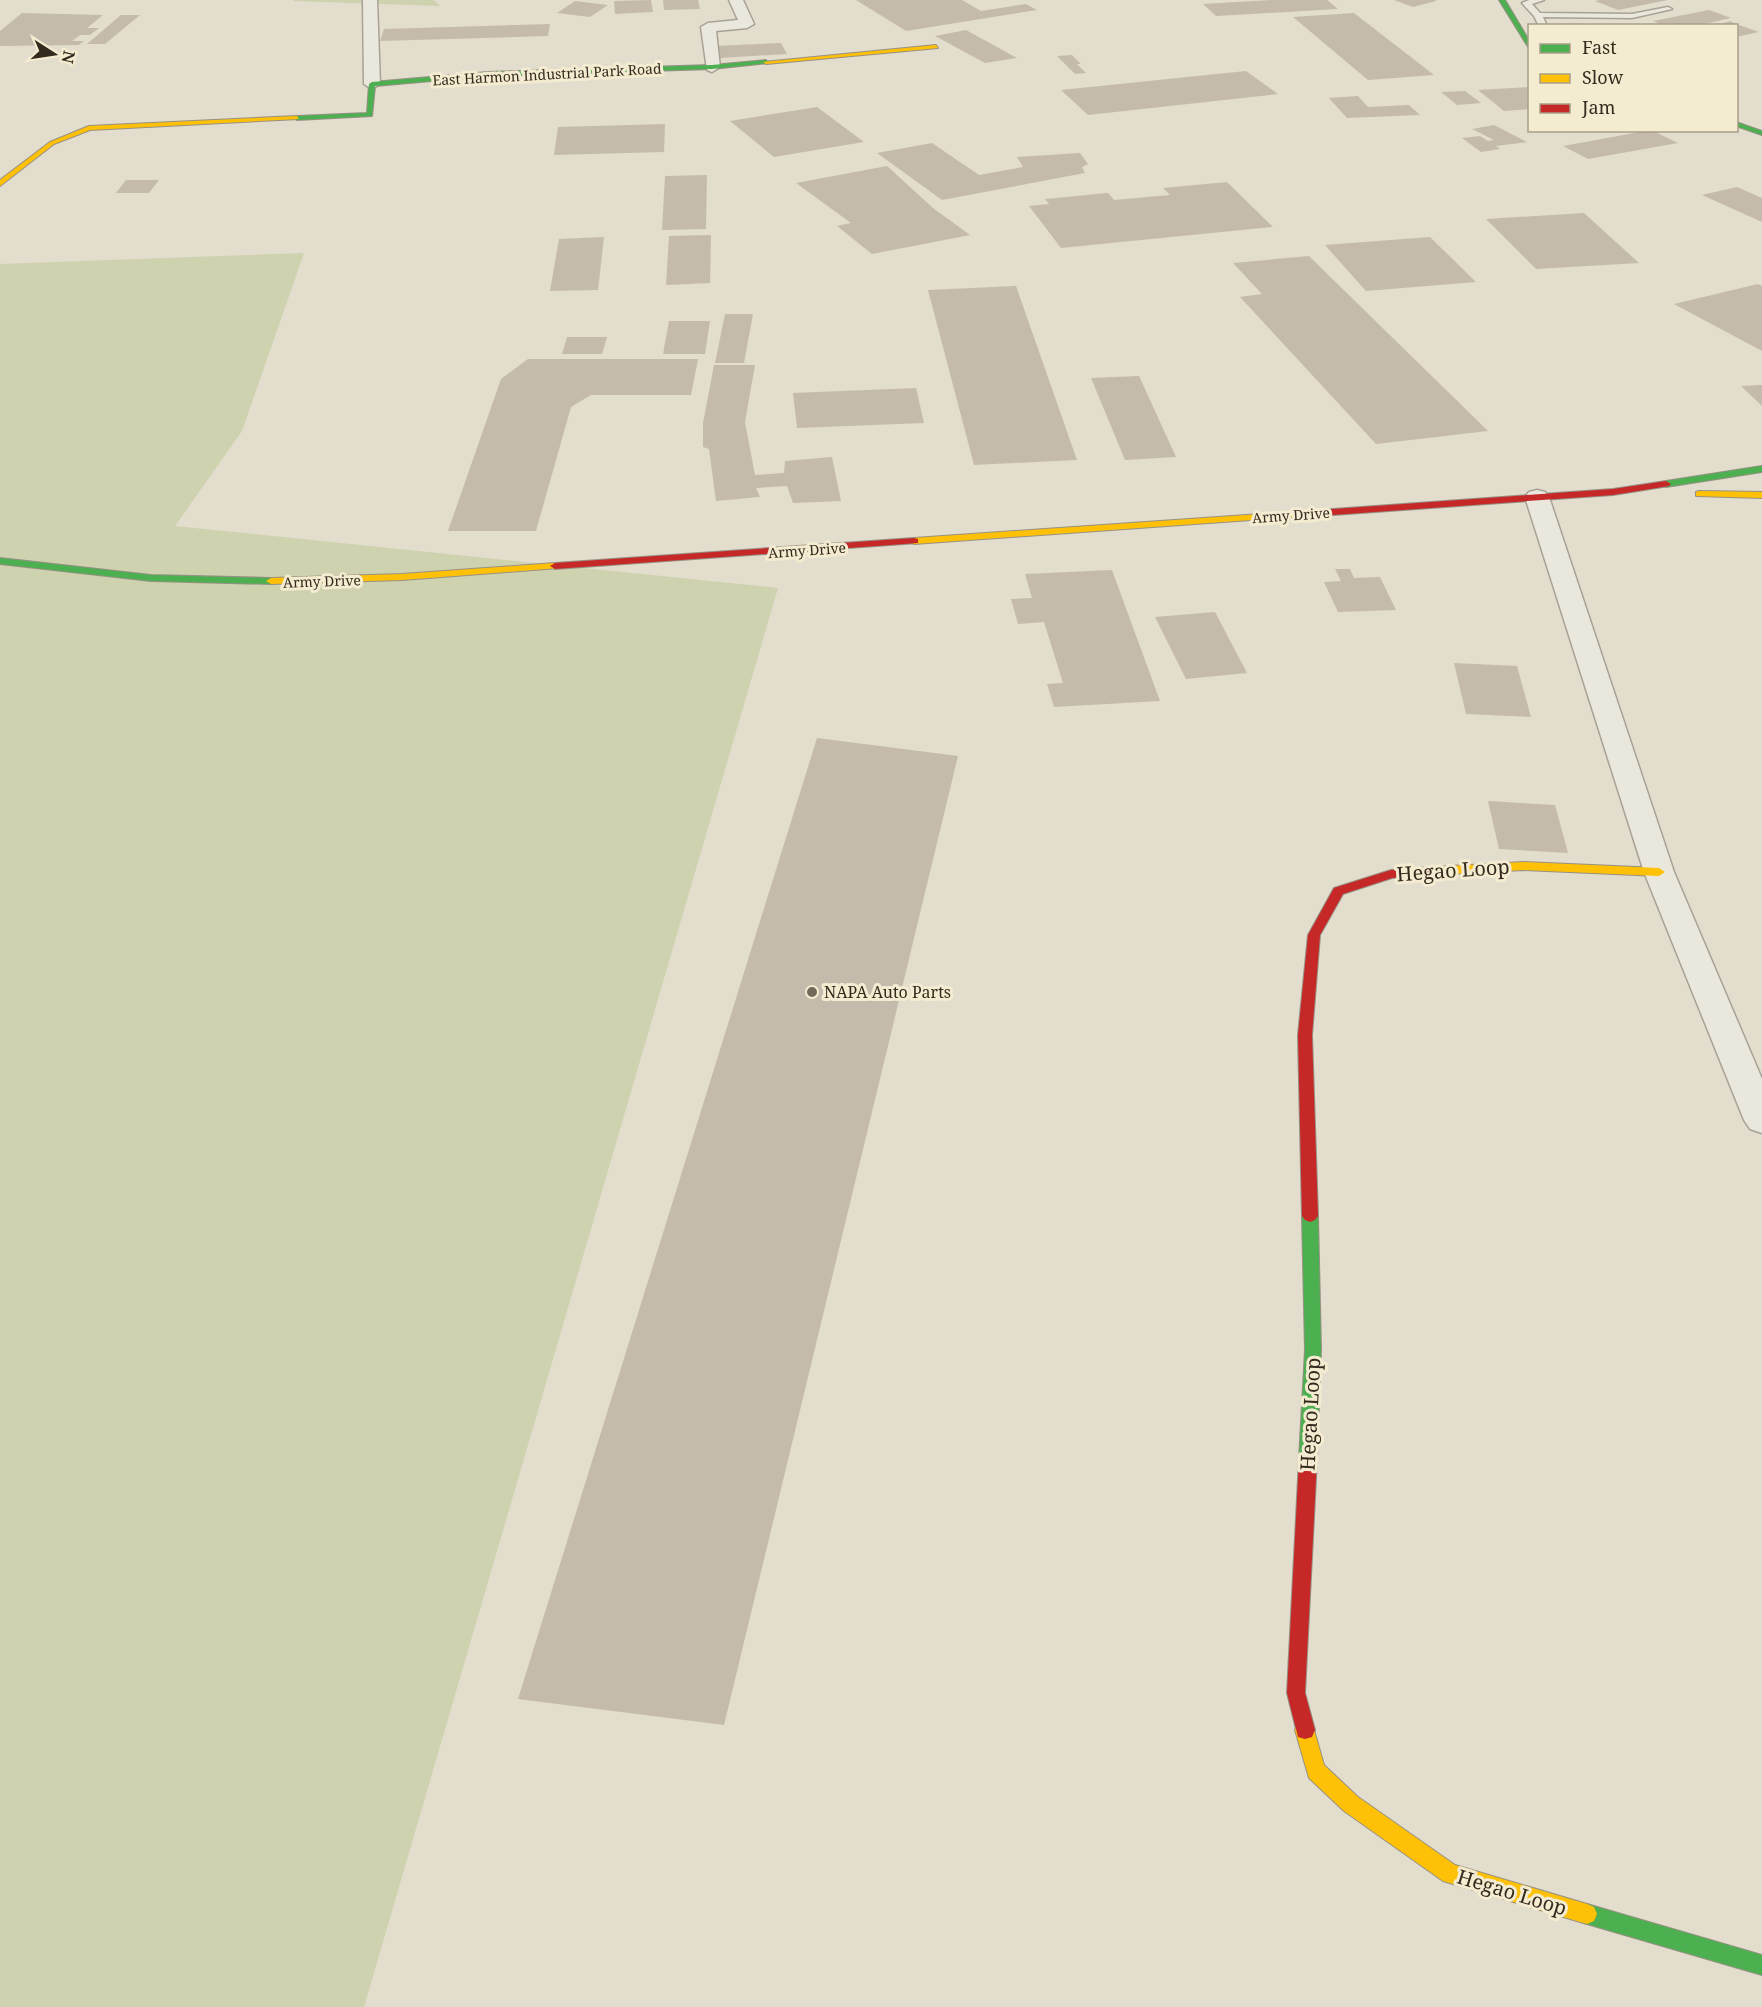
<svg xmlns="http://www.w3.org/2000/svg" width="1762" height="2007" viewBox="0 0 1762 2007" font-family="'Noto Serif',serif">
	<rect width="100%" height="100%" fill="#e2ddcc"/>
	<!-- green -->
	<g fill="#cfd2af">
		<polygon points="294,0 434,0 440,6 293,1"/>
		<polygon points="304,253 242,431 175,526 778,588 364,2007 0,2007 0,264"/>
	</g>
	<!-- building -->
	<g fill="#c5bbad">
		<polygon points="651,0 653,12 615,14 614,1"/>
		<polygon points="663,0 698,0 700,9 664,10"/>
		<polygon points="856,0 962,0 981,11 1026,4 1037,10 906,31"/>
		<polygon points="1273,0 1327,0 1338,9 1216,16 1203,4"/>
		<polygon points="1394,0 1436,0 1436,1 1413,7"/>
		<polygon points="1668,0 1618,10 1595,1 1599,0"/>
		<polygon points="575,1 608,5 590,17 557,13"/>
		<polygon points="1709,10 1731,18 1695,26 1664,26 1653,21"/>
		<polygon points="22,13 103,15 87,28 99,28 90,35 80,35 72,41 84,41 79,45 0,46 0,31"/>
		<polygon points="1354,13 1434,75 1368,80 1293,17"/>
		<polygon points="121,15 140,15 105,44 87,44"/>
		<polygon points="1730,21 1736,24 1759,32 1736,37 1736,26 1715,26"/>
		<polygon points="550,24 548,36 380,41 384,29"/>
		<polygon points="966,30 1017,58 985,63 935,36"/>
		<polygon points="781,43 787,54 720,58 715,46"/>
		<polygon points="1072,55 1081,64 1077,64 1086,73 1075,74 1057,56"/>
		<polygon points="1246,71 1278,94 1088,115 1061,90"/>
		<polygon points="1530,87 1530,109 1504,111 1478,90"/>
		<polygon points="1465,91 1481,103 1457,105 1441,92"/>
		<polygon points="1358,96 1368,107 1409,105 1420,115 1347,118 1329,98"/>
		<polygon points="817,107 864,142 774,157 730,121"/>
		<polygon points="665,124 664,152 554,155 558,127"/>
		<polygon points="1494,125 1527,142 1496,146 1500,149 1481,152 1462,138 1480,136 1488,141 1494,140 1472,129"/>
		<polygon points="1651,130 1678,143 1588,159 1563,146"/>
		<polygon points="932,143 979,175 1023,167 1017,157 1080,153 1088,164 1082,167 1085,173 942,200 877,153"/>
		<polygon points="887,166 933,208 970,235 872,254 837,226 851,223 796,183"/>
		<polygon points="707,175 706,229 662,230 665,176"/>
		<polygon points="126,180 159,180 149,193 116,193"/>
		<polygon points="1227,182 1273,227 1061,248 1029,206 1049,204 1045,199 1108,193 1114,200 1170,195 1163,188"/>
		<polygon points="1737,187 1762,198 1762,222 1702,195"/>
		<polygon points="1584,213 1639,263 1536,269 1486,219"/>
		<polygon points="711,235 710,283 666,285 669,236"/>
		<polygon points="604,237 598,290 550,291 559,239"/>
		<polygon points="1430,237 1476,282 1366,291 1325,245"/>
		<polygon points="1309,256 1488,431 1376,444 1240,297 1262,294 1233,263"/>
		<polygon points="1758,284 1762,286 1762,351 1674,304"/>
		<polygon points="1016,286 1077,460 974,465 928,290"/>
		<polygon points="725,314 753,314 744,363 715,363"/>
		<polygon points="669,321 710,321 705,354 663,354"/>
		<polygon points="567,337 607,337 602,354 562,354"/>
		<polygon points="528,359 698,359 691,395 591,395 571,407 536,531 448,531 501,379"/>
		<polygon points="714,365 755,365 745,422 755,475 784,473 785,461 832,457 841,501 793,503 787,486 756,488 760,497 716,501 709,449 703,447 703,423"/>
		<polygon points="1139,376 1176,457 1125,460 1091,378"/>
		<polygon points="1762,385 1762,406 1741,386"/>
		<polygon points="916,388 924,423 797,428 793,393"/>
		<polygon points="1335,569 1350,569 1354,578 1380,577 1396,610 1338,612 1324,582 1341,581"/>
		<polygon points="1112,570 1160,701 1054,707 1047,684 1063,683 1044,622 1018,624 1011,599 1032,598 1025,574"/>
		<polygon points="1215,612 1247,673 1186,679 1155,617"/>
		<polygon points="1454,663 1517,666 1531,717 1466,714"/>
		<polygon points="817,738 958,756 724,1725 518,1699"/>
		<polygon points="1488,801 1555,805 1568,853 1499,849"/>
	</g>
	<g fill="none" stroke-linecap="round" stroke-linejoin="round">
		<!-- lane casing -->
		<g stroke="#a7a295" stroke-width="3">
			<polygon id="lane" points="1529,0 1544,0 1532,4 1540,13 1632,14 1668,7 1672,9 1632,18 1543,17 1547,26 1539,26 1534,16 1522,3"/>
		</g>
		<!-- street casing -->
		<g stroke="#a7a295" stroke-width="3">
			<g id="street">
				<polygon points="363,0 377,0 380,84 372,89 364,84"/>
				<polygon points="729,0 743,0 754,24 747,28 716,31 720,67 712,72 707,70 701,27 708,23 738,20"/>
				<polygon points="1537,490 1545,492 1549,497 1674,872 1762,1079 1762,1133 1750,1129 1744,1120 1644,872 1525,497 1529,492"/>
			</g>
		</g>
		<!-- fast casing -->
		<g stroke="#979184" stroke-width="2">
			<g id="fast">
				<polygon points="1499,0 1505,0 1530,42 1530,50"/>
				<polygon points="766,60 768,63 712,69 488,76 375,86 372,116 297,120 294,118 297,116 367,113 369,84 372,82 488,72 712,65"/>
				<polygon points="1736,122 1762,131 1762,135 1736,126"/>
				<polygon points="1762,466 1762,472 1666,487 1661,484 1666,481"/>
				<polygon points="0,558 151,575 271,578 276,581 271,584 151,581 0,564"/>
				<polygon points="1310,1210 1315,1212 1318,1216 1321,1350 1317,1459 1314,1464 1308,1466 1302,1464 1299,1459 1305,1350 1302,1216 1305,1212"/>
				<polygon points="1587,1904 1762,1955 1762,1975 1587,1924 1580,1921 1577,1914 1580,1907"/>
			</g>
		</g>
		<!-- slow casing -->
		<g stroke="#979184" stroke-width="2">
			<g id="slow">
				<polygon points="936,45 938,48 766,64 763,62"/>
				<polygon points="297,116 299,119 90,130 54,144 0,186 0,180 50,142 89,126"/>
				<polygon points="1699,491 1762,492 1762,498 1696,496 1696,492"/>
				<polygon points="1319,510 1322,511 1322,515 914,544 909,541 914,538"/>
				<polygon points="555,563 559,564 559,568 402,580 271,584 266,581 271,578 402,574"/>
				<polygon points="1523,862 1659,868 1665,872 1659,876 1523,870 1433,875 1427,871 1433,867"/>
				<polygon points="1305,1721 1312,1723 1324,1765 1358,1797 1455,1865 1587,1904 1594,1907 1597,1914 1594,1921 1587,1924 1443,1881 1344,1811 1309,1778 1295,1730 1298,1723"/>
			</g>
		</g>
		<!-- jam casing -->
		<g stroke="#979184" stroke-width="2">
			<g id="jam">
				<polygon points="1666,481 1671,484 1669,486 1613,495 1319,516 1314,513 1319,510 1613,489"/>
				<polygon points="914,538 918,539 918,543 555,569 550,566 555,563"/>
				<polygon points="1433,867 1439,871 1437,874 1392,878 1343,894 1320,935 1312,1035 1318,1216 1315,1220 1310,1222 1305,1220 1302,1216 1298,1035 1308,935 1334,888 1391,870"/>
				<polygon points="1308,1452 1314,1454 1317,1459 1305,1693 1315,1730 1312,1737 1305,1739 1298,1737 1287,1693 1299,1459 1302,1454"/>
			</g>
		</g>
		<!-- lane -->
		<use href="#lane" fill="#eae7dd" fill-rule="evenodd"/>
		<!-- street -->
		<use href="#street" fill="#eae7dd" fill-rule="evenodd"/>
		<!-- fast -->
		<use href="#fast" fill="#4caf50" fill-rule="evenodd"/>
		<!-- slow -->
		<use href="#slow" fill="#ffc107" fill-rule="evenodd"/>
		<!-- jam -->
		<use href="#jam" fill="#c62828" fill-rule="evenodd"/>
	</g>
	<!-- markers -->
	<circle fill="#72695b" stroke="#f4ecd1" stroke-width="2" cx="812" cy="992" r="6"/>
	<g text-anchor="middle" dominant-baseline="central" stroke-width="6" stroke-linejoin="round" paint-order="stroke">
		<!-- far-street labels -->
		<g font-size="14" fill="#352a1e" stroke="#f4ecd1">
			<text transform="translate(547 74) rotate(-3)">East Harmon Industrial Park Road</text>
			<text transform="translate(1291 515) rotate(-4)">Army Drive</text>
			<text transform="translate(807 550) rotate(-4)">Army Drive</text>
			<text transform="translate(322 581) rotate(-2)">Army Drive</text>
		</g>
		<!-- poi labels -->
		<g font-size="16" fill="#352a1e" stroke="#f4ecd1" text-anchor="start">
			<text x="824" y="992">NAPA Auto Parts</text>
		</g>
		<!-- near-street labels -->
		<g font-size="20" fill="#352a1e" stroke="#f4ecd1">
			<text transform="translate(1453 870) rotate(-4)">Hegao Loop</text>
			<text transform="translate(1310 1414) rotate(-87)">Hegao Loop</text>
			<text transform="translate(1512 1892) rotate(17)">Hegao Loop</text>
		</g>
	</g>
	<!-- legend -->
	<rect x="1528" y="24" width="210" height="108" fill="#f4ecd1" stroke="#a89e89" stroke-width="1.5"/>
	<rect x="1540" y="44" width="30" height="9" fill="#4caf50" stroke="#a89e89" stroke-width="1.5"/>
	<text x="1582" y="54" font-size="18" fill="#352a1e">Fast</text>
	<rect x="1540" y="74" width="30" height="9" fill="#ffc107" stroke="#a89e89" stroke-width="1.5"/>
	<text x="1582" y="84" font-size="18" fill="#352a1e">Slow</text>
	<rect x="1540" y="104" width="30" height="9" fill="#c62828" stroke="#a89e89" stroke-width="1.5"/>
	<text x="1582" y="114" font-size="18" fill="#352a1e">Jam</text>
	<!-- north arrow -->
	<g transform="translate(54 54) rotate(102)" stroke="#f4ecd1" stroke-width="4.5" paint-order="stroke">
	<path d="M0-4.5L10 22L0 15L-10 22Z" fill="#352a1e"/>
	<text y="-9" font-size="16" font-weight="bold" text-anchor="middle" fill="#352a1e">N</text>
	</g>
</svg>
